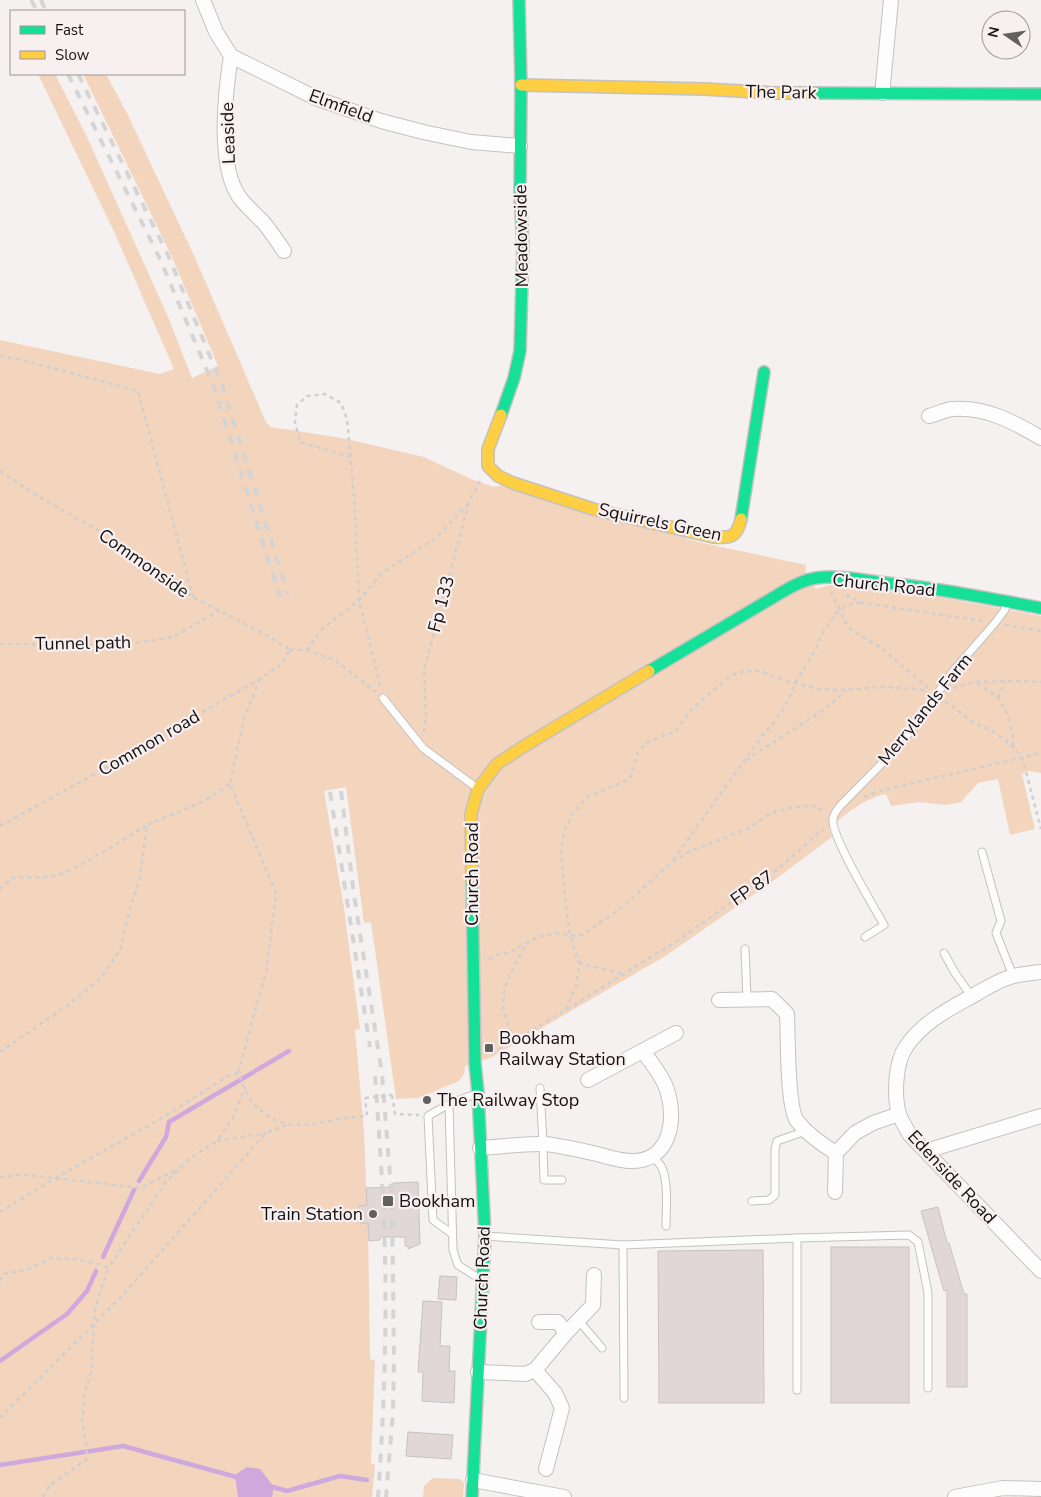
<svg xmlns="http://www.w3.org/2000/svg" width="1041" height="1497" viewBox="0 0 1041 1497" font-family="'Nunito Sans',sans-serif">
	<rect width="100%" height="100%" fill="#f6f1f1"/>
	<!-- green -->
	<g fill="#f3d4bd">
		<path d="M38,74H55L87,137L169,319L192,378L218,366L172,257L83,74H106L127,113L196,260L266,422L271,427L342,438L424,457L471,479L494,487L504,485L698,542L806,565L805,575L816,589L829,585L928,595L1041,616V773L1028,771L1022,774L1035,829L1010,835L998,779L978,783L961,802L946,805L919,802L891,806L886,794C863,799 846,813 829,829L832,837L769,884L667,955L492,1057L465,1066L464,1074L459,1081L418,1098L396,1099L371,922L364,923L346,787L324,791L344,908L360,1029L355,1030L364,1131L367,1205L359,1206L360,1223H368L370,1359L375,1361L371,1464H375L372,1497H0V340L160,374L174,369L116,236Z"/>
		<polygon points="433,1478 460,1479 464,1483 463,1497 423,1497 424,1486"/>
	</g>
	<!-- water -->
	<polygon fill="#cfa9de" points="247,1467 260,1469 274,1487 272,1497 238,1497 235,1475"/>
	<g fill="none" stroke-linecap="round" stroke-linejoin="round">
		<!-- stream -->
		<g stroke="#cfa9de" stroke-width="4.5">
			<polyline points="139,1181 166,1137 169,1122 289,1051"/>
			<polyline points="103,1257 134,1190"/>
			<polyline points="0,1361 67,1314 87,1291 96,1271"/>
			<polyline points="0,1465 123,1446 240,1478"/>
			<polyline points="269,1486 287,1491 340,1476 367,1480"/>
		</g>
	</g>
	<!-- building -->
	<g fill="#e1d7d6" stroke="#c6c2c2">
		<polygon points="418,1182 420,1244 408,1249 408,1246 405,1246 405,1237 380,1237 380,1240 369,1241 368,1223 360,1223 359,1206 367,1205 366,1188 393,1187 393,1183"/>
		<polygon points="938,1207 947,1243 949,1243 964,1294 967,1294 967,1387 947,1387 947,1290 944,1291 921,1211"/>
		<rect x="831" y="1247" width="78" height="156"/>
		<polygon points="763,1250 764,1403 659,1403 658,1251"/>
		<polygon points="440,1276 457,1277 456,1300 438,1299"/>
		<polygon points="423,1301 442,1302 440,1346 450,1346 449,1371 455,1371 454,1403 422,1401 423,1372 418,1372"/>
		<polygon points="408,1432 453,1435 451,1459 406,1456"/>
	</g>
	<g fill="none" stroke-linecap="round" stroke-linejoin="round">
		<!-- lane casing -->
		<g stroke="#c4c1c1" stroke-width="9">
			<g id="lane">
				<polyline points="383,698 423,748 477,788"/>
				<polyline points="982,852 1001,921 996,933 1013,976"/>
				<path d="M865,937L884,925C874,907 831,836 833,820C833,814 837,810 840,806L901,744L954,670L995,623L1004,611L1008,602"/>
				<polyline points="745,949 747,999"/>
				<polyline points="944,953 955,973 972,997"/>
				<polyline points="540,1088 543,1144 544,1180 562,1180"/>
				<polyline points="449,1104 453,1250 458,1265 480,1279"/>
				<path d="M653,1157C655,1159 659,1163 661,1166C669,1181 666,1209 666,1226"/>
				<polyline points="752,1201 769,1200 775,1195 775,1149 777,1141 806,1131"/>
				<polyline points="452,1234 433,1220 428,1116 449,1104 478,1093"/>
				<polyline points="485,1236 623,1245 797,1238 909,1235 918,1242 928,1293 928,1388"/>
				<polyline points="797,1238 797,1390"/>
				<polyline points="623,1245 624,1398"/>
				<polyline points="579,1321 602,1348"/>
			</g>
		</g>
		<!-- street casing -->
		<g stroke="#c4c1c1" stroke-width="16">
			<g id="street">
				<polyline points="203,0 216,32 231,56 318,99 381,121 423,132 471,142 520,146"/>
				<path d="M231,56C225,93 217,167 240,198C247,207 256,215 264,223C271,232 278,242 284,251"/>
				<polyline points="883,93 883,84 891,0"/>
				<path d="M929,416C937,414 945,410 952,409C985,406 1014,422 1041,438"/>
				<path d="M1041,972C1032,973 1023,974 1014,976C1001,979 988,987 976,994C951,1008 922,1022 906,1047C895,1062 894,1097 899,1114C902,1122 906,1128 910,1135L1041,1271"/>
				<path d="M719,1000L772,999L787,1014C788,1035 787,1107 797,1121C808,1135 821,1144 836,1153L855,1133L873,1123L899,1114"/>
				<polyline points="588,1080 676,1033"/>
				<path d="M480,1148C502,1147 524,1143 545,1144C563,1146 580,1150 597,1154C608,1157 620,1161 631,1161C670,1162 677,1120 667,1090C663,1076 651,1063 643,1051"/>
				<polyline points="926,1151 1041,1116"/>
				<polyline points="835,1192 836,1153"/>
				<polyline points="539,1322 558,1322 566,1333"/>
				<polyline points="535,1370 555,1393 562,1408 546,1469"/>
				<polyline points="478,1372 525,1374 535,1370 566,1333 593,1305 594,1275"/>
				<polyline points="473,1480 564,1497"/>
				<polyline points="955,1497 1003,1488 1041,1489"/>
			</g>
		</g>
		<!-- fast casing -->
		<g stroke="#c4c1c1" stroke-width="14">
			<g id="fast">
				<polyline points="811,93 1041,94"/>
				<polyline points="501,415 514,378 520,351 523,245 520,193 521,85 519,0"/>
				<polyline points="741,519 764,372"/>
				<path d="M649,671L784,591C794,585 804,580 816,578C836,575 857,579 877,582C932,587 987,598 1041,608"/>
				<polyline points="472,1497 485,1236 478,1093 475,1063 472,881"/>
			</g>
		</g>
		<!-- slow casing -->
		<g stroke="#c4c1c1" stroke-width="14">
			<g id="slow">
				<polyline points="521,85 704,89 775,93 811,93"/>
				<path d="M501,415L488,449V466L498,476L513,483L593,509L713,537C730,538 737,538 741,519"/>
				<polyline points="472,881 471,814 478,789 497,764 521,748 649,671"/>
			</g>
		</g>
		<!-- path -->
		<g stroke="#d0cfcf" stroke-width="2.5" stroke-dasharray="4 4" stroke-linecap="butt">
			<polyline points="0,356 22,360 138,391 193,597"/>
			<polyline points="351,457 300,442 295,422 297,405 307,396 325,394 341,403 347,419 354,497 359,600 381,689"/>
			<polyline points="0,471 41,498 112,538 193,597 270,637 290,650"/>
			<polyline points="831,592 846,623 851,630 880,647 928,688"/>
			<polyline points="846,595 863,603 983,621"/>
			<polyline points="1005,625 1041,631"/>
			<polyline points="0,644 123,645 173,637 219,611"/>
			<polyline points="290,650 307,650 335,660 376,692"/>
			<polyline points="307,650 321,630 359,600 383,572 436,538 468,504"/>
			<path d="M260,679L244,718L230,784L276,893L266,972L238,1073C242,1081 246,1094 251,1101C288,1143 322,1117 367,1116L365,1098"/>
			<path d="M977,684C983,688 992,691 997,697C1006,707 1015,734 1013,747"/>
			<polyline points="953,688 975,682 1015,681 1041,682"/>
			<polyline points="998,698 1004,683 1006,682"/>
			<polyline points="945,701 974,723 991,730 1010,744 1022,757 1041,829"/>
			<polyline points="424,732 426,715 424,670 469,502 480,481"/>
			<polyline points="746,760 825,709 846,691"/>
			<polyline points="864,797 880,791 1041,753"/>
			<polyline points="0,826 115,763 260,679 281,664 290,650"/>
			<polyline points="673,860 763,735 777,719 787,702 797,680 816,649 821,635 837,612 851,604 863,603"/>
			<path d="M0,889L14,877C29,877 46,879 61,874C88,863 120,841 146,826"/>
			<polyline points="489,959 499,954 508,953 538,937 556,933 577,936 584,934 625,905 671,863 688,852 747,829 771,813 794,807 817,806 823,812"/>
			<polyline points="579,963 623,974"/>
			<polyline points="566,1010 577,983 579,963 570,935 567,915 561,853 564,832 573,813 587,797 630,779 638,752 647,742 676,731 689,712 727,678 739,672 761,671 786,681 818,689 839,690 886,687 928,690"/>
			<path d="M515,1040C500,1009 499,997 514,966C518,959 522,953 525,945"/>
			<polyline points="0,1052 68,1005 101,978 120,950 129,913 140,877 147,825 202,802 230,784"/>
			<polyline points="491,1054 566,1010 680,939 778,869 823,829"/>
			<polyline points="392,1095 395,1114 419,1115"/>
			<polyline points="217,1141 266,1133"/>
			<polyline points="0,1177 19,1175 37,1176 140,1188 178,1169"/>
			<polyline points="0,1212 52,1180 157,1121 228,1076 238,1073"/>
			<polyline points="0,1281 4,1274 29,1269 51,1258 77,1259 109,1267 165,1183 189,1159 217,1141 233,1118 245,1087"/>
			<polyline points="0,1418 120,1298 266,1133 286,1125"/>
			<polyline points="43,1497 50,1485 87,1459 86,1443 82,1422 85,1392 91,1372 95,1311 100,1292 109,1267"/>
		</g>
		<!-- lane -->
		<use href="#lane" stroke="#fefdfd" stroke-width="7"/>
		<!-- street -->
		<use href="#street" stroke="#fefdfd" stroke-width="14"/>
		<!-- fast -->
		<use href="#fast" stroke="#16e098" stroke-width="11"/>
		<!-- slow -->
		<use href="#slow" stroke="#ffcf43" stroke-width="11"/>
		<!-- rail -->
		<g stroke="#d5d4d4" stroke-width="4" stroke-dasharray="9 9" stroke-linecap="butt">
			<polyline points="31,0 37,11"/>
			<polyline points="41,0 46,11"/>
			<polyline points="68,74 160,259 214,387 280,597"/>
			<polyline points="78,74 168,255 222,385 288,594"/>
			<polyline points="341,791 354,895 382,1074 392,1201 394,1359 393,1412 386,1497"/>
			<polyline points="330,792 370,1047"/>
			<path d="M375,1076C378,1118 381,1160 383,1201C388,1300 385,1398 378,1497"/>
		</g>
		<!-- path-bridge -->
		<polyline stroke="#d0cfcf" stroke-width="2.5" stroke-dasharray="4 4" stroke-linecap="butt" points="365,1098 392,1095"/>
	</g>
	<!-- markers -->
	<g fill="#625f5f" stroke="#f8eff0" stroke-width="2">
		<rect x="484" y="1043" width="10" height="10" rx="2.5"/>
		<circle cx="427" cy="1100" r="5"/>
		<rect x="382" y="1195" width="12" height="12" rx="2.5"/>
		<circle cx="373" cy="1214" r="5"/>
	</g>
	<g text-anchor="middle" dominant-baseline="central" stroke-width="4.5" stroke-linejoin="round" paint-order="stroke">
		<!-- street labels -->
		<g font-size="18" fill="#131111" stroke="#f8eff0">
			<text transform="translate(781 92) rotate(1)">The Park</text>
			<text transform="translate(341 106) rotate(20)">Elmfield</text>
			<text transform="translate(228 133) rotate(-92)">Leaside</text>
			<text transform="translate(521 236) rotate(-91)">Meadowside</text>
			<text transform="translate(660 522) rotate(12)">Squirrels Green</text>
			<text transform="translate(144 563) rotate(35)">Commonside</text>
			<text transform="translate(884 585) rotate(6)">Church Road</text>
			<text transform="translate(441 604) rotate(-75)">Fp 133</text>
			<text transform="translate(83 643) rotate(-1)">Tunnel path</text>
			<text transform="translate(925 709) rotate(-51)">Merrylands Farm</text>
			<text transform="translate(149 743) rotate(-30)">Common road</text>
			<text transform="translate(472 874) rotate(-90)">Church Road</text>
			<text transform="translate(752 888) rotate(-35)">FP 87</text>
			<text transform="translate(952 1177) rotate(47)">Edenside Road</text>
			<text transform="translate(482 1278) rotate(-88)">Church Road</text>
		</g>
		<!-- poi labels -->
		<g font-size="18" fill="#131111" stroke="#f8eff0" text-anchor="start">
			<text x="499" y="1038">Bookham<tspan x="499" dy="21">Railway Station</tspan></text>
			<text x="437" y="1100">The Railway Stop</text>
			<text x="399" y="1201">Bookham</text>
			<text x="363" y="1214" text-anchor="end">Train Station</text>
		</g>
	</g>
	<!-- legend -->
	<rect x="10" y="10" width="175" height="65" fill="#f8eff0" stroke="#9c9697"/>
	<rect x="20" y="26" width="25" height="8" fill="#16e098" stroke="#9c9697"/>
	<text x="55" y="35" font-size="15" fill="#131111">Fast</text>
	<rect x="20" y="51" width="25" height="8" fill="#ffcf43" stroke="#9c9697"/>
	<text x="55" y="60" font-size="15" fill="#131111">Slow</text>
	<!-- north arrow -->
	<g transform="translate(1006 35) rotate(283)"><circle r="24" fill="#f8eff0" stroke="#9c9697"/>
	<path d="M0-4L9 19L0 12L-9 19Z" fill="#625f5f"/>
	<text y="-8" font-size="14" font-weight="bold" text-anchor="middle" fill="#131111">N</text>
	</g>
</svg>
